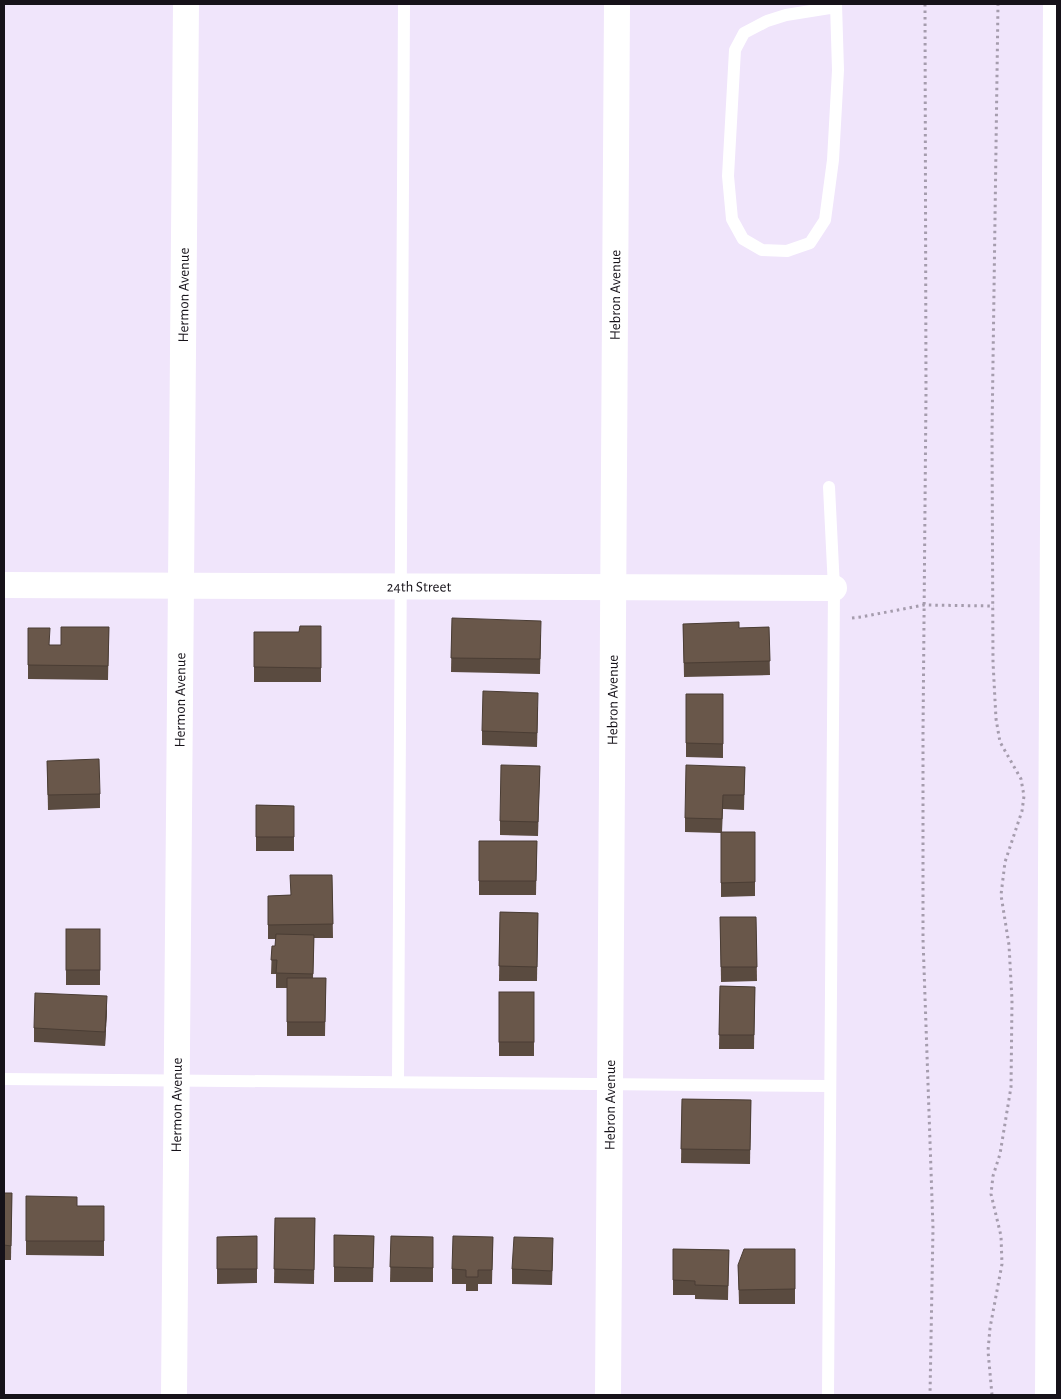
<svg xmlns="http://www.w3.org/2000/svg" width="1061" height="1399" viewBox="0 0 1061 1399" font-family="'Alegreya Sans',sans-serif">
	<rect width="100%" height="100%" fill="#f0e5fb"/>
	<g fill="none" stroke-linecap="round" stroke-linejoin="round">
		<!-- path -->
		<g stroke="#a59cad" stroke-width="3" stroke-dasharray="2.5 4" stroke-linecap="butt">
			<polyline points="925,4 926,393 923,734 923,939 933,1228 930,1395"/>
			<polyline points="852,618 861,617 924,605 994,606"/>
			<polyline points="992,1395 988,1351 990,1328 1002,1264 1001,1236 991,1194 993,1176 1000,1154 1011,1087 1012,1000 1009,945 1001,895 1005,862 1022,811 1024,796 1021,779 1000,742 996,719 993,662 992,434 998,4"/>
		</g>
		<!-- service -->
		<g stroke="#fff" stroke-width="12">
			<polyline points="836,4 838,70 833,160 825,220 810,243 787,251 762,250 743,239 732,219 728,176 735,50 744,33 767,21 786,15 836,7"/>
			<polyline points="4,1079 829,1086"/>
			<polyline points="398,1082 404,4"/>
			<polyline points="828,1395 834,588 829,487"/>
		</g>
		<!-- minor -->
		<g stroke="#fff" stroke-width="26">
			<path id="s1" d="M4,585L834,588"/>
			<path id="s2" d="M174,1395L186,4"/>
			<path id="s3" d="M608,1395L617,4"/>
		</g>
		<!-- tertiary -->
		<polyline stroke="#fff" stroke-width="28" points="1049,1395 1057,4"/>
	</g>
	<!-- wall -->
	<g fill="#5a4b40">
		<polygon points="452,618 541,635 540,674 451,672"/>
		<polygon points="683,624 739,628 769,627 770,675 684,677"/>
		<polygon points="321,626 321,682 254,682 254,632 299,632"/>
		<polygon points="109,627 108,680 28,679 28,628 50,645 61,645"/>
		<polygon points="686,694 723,694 723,758 686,757"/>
		<polygon points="538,707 537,747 482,745 482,731"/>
		<polygon points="47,761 100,794 100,808 48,810"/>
		<polygon points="540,766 538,836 500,835 500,821"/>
		<polygon points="745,767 744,810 723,809 722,832 755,832 755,896 721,897 721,833 685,832 685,818"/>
		<polygon points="256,805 294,806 294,851 256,851"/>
		<polygon points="479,841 537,841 536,895 479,895"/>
		<polygon points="332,875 333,938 314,938 313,978 326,978 325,1036 287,1036 287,988 276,988 276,974 271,974 272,946 275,946 276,939 268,939 268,896 290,895"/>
		<polygon points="500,912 538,913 537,981 499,981"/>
		<polygon points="720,917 756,917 757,981 721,982"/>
		<rect x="66" y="929" width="34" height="56"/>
		<polygon points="720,986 755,987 754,1049 719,1049"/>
		<rect x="499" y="992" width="35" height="64"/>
		<polygon points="107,1010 105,1046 34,1042 34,1028"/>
		<polygon points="682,1099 751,1100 750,1164 681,1163"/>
		<polygon points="4,1193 12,1193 11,1260 4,1260"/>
		<polygon points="26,1196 77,1206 104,1206 104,1256 26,1255"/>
		<polygon points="275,1218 315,1218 314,1284 274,1283"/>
		<polygon points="334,1235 374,1236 373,1282 334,1282"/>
		<polygon points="257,1236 257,1283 217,1284 217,1237"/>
		<polygon points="391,1236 433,1237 433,1282 390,1282"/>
		<polygon points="493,1237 492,1284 478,1284 478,1291 466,1291 466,1284 452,1284 452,1269"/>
		<polygon points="673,1249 729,1250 728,1300 695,1299 695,1295 673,1295"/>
		<polygon points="795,1249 795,1304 739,1304 738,1265"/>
		<polygon points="553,1252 552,1285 512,1284 512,1269"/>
	</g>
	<!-- shaded-wall -->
	<polygon fill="#4a3d34" points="107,996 107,1010 105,1046 105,1032"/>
	<!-- building -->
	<g fill="#69574a" stroke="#4a3d34">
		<polygon points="452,618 541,621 540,659 451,658"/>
		<polygon points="739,622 739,628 769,627 770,661 684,663 683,624"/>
		<polygon points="300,626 321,626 321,668 254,667 254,632 299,632"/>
		<polygon points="61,627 109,627 108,666 28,665 28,628 50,628 49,645 61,645"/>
		<polygon points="483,691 538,693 537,733 482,731"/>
		<polygon points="686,694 723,694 723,744 686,743"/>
		<polygon points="99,759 100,794 48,795 47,761"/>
		<polygon points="501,765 540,766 538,822 500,821"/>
		<polygon points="686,765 745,767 744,795 723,795 722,819 685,818"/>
		<polygon points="256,805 294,806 294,837 256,837"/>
		<polygon points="721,832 755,832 755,882 721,883"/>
		<polygon points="479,841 537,841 536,881 479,881"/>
		<polygon points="290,875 332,875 333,924 268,925 268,896 291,895"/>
		<polygon points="500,912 538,913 537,967 499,966"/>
		<polygon points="720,917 756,917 757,967 721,967"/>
		<rect x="66" y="929" width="34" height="41"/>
		<polygon points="276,934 314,935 313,974 276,973 277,960 271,960 272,946 275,946"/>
		<polygon points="287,978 326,978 325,1022 287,1022"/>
		<polygon points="720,986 755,987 754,1035 719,1035"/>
		<rect x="499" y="992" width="35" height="50"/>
		<polygon points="35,993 107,996 105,1032 34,1028"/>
		<polygon points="682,1099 751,1100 750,1150 681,1149"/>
		<polygon points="4,1193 12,1193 11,1246 4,1245"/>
		<polygon points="26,1196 77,1197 77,1206 104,1206 104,1241 26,1241"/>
		<polygon points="275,1218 315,1218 314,1270 274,1269"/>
		<polygon points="334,1235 374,1236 373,1268 334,1267"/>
		<polygon points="257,1236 257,1269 217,1269 217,1237"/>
		<polygon points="391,1236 433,1237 433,1268 390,1267"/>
		<polygon points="453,1236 493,1237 492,1270 478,1270 478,1277 466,1277 466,1270 452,1269"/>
		<polygon points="514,1237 553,1238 552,1271 512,1269"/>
		<polygon points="673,1249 729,1250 728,1286 695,1285 695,1281 673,1280"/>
		<polygon points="744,1249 795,1249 795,1289 739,1290 738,1265"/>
	</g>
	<g text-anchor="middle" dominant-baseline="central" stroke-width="5" stroke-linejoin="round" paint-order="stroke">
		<!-- street labels -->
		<g font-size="15" fill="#161219" stroke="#faf5fe">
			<text stroke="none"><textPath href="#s2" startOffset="1100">Hermon Avenue</textPath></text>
			<text stroke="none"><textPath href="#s3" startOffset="1100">Hebron Avenue</textPath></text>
			<text stroke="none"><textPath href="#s1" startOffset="415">24th Street</textPath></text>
			<text stroke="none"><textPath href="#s2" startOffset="695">Hermon Avenue</textPath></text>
			<text stroke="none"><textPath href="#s3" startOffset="695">Hebron Avenue</textPath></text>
			<text stroke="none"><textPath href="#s2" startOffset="290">Hermon Avenue</textPath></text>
			<text stroke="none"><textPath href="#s3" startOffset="290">Hebron Avenue</textPath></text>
		</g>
	</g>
	<!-- border -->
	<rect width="1061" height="1399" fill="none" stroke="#161219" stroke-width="10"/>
</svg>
